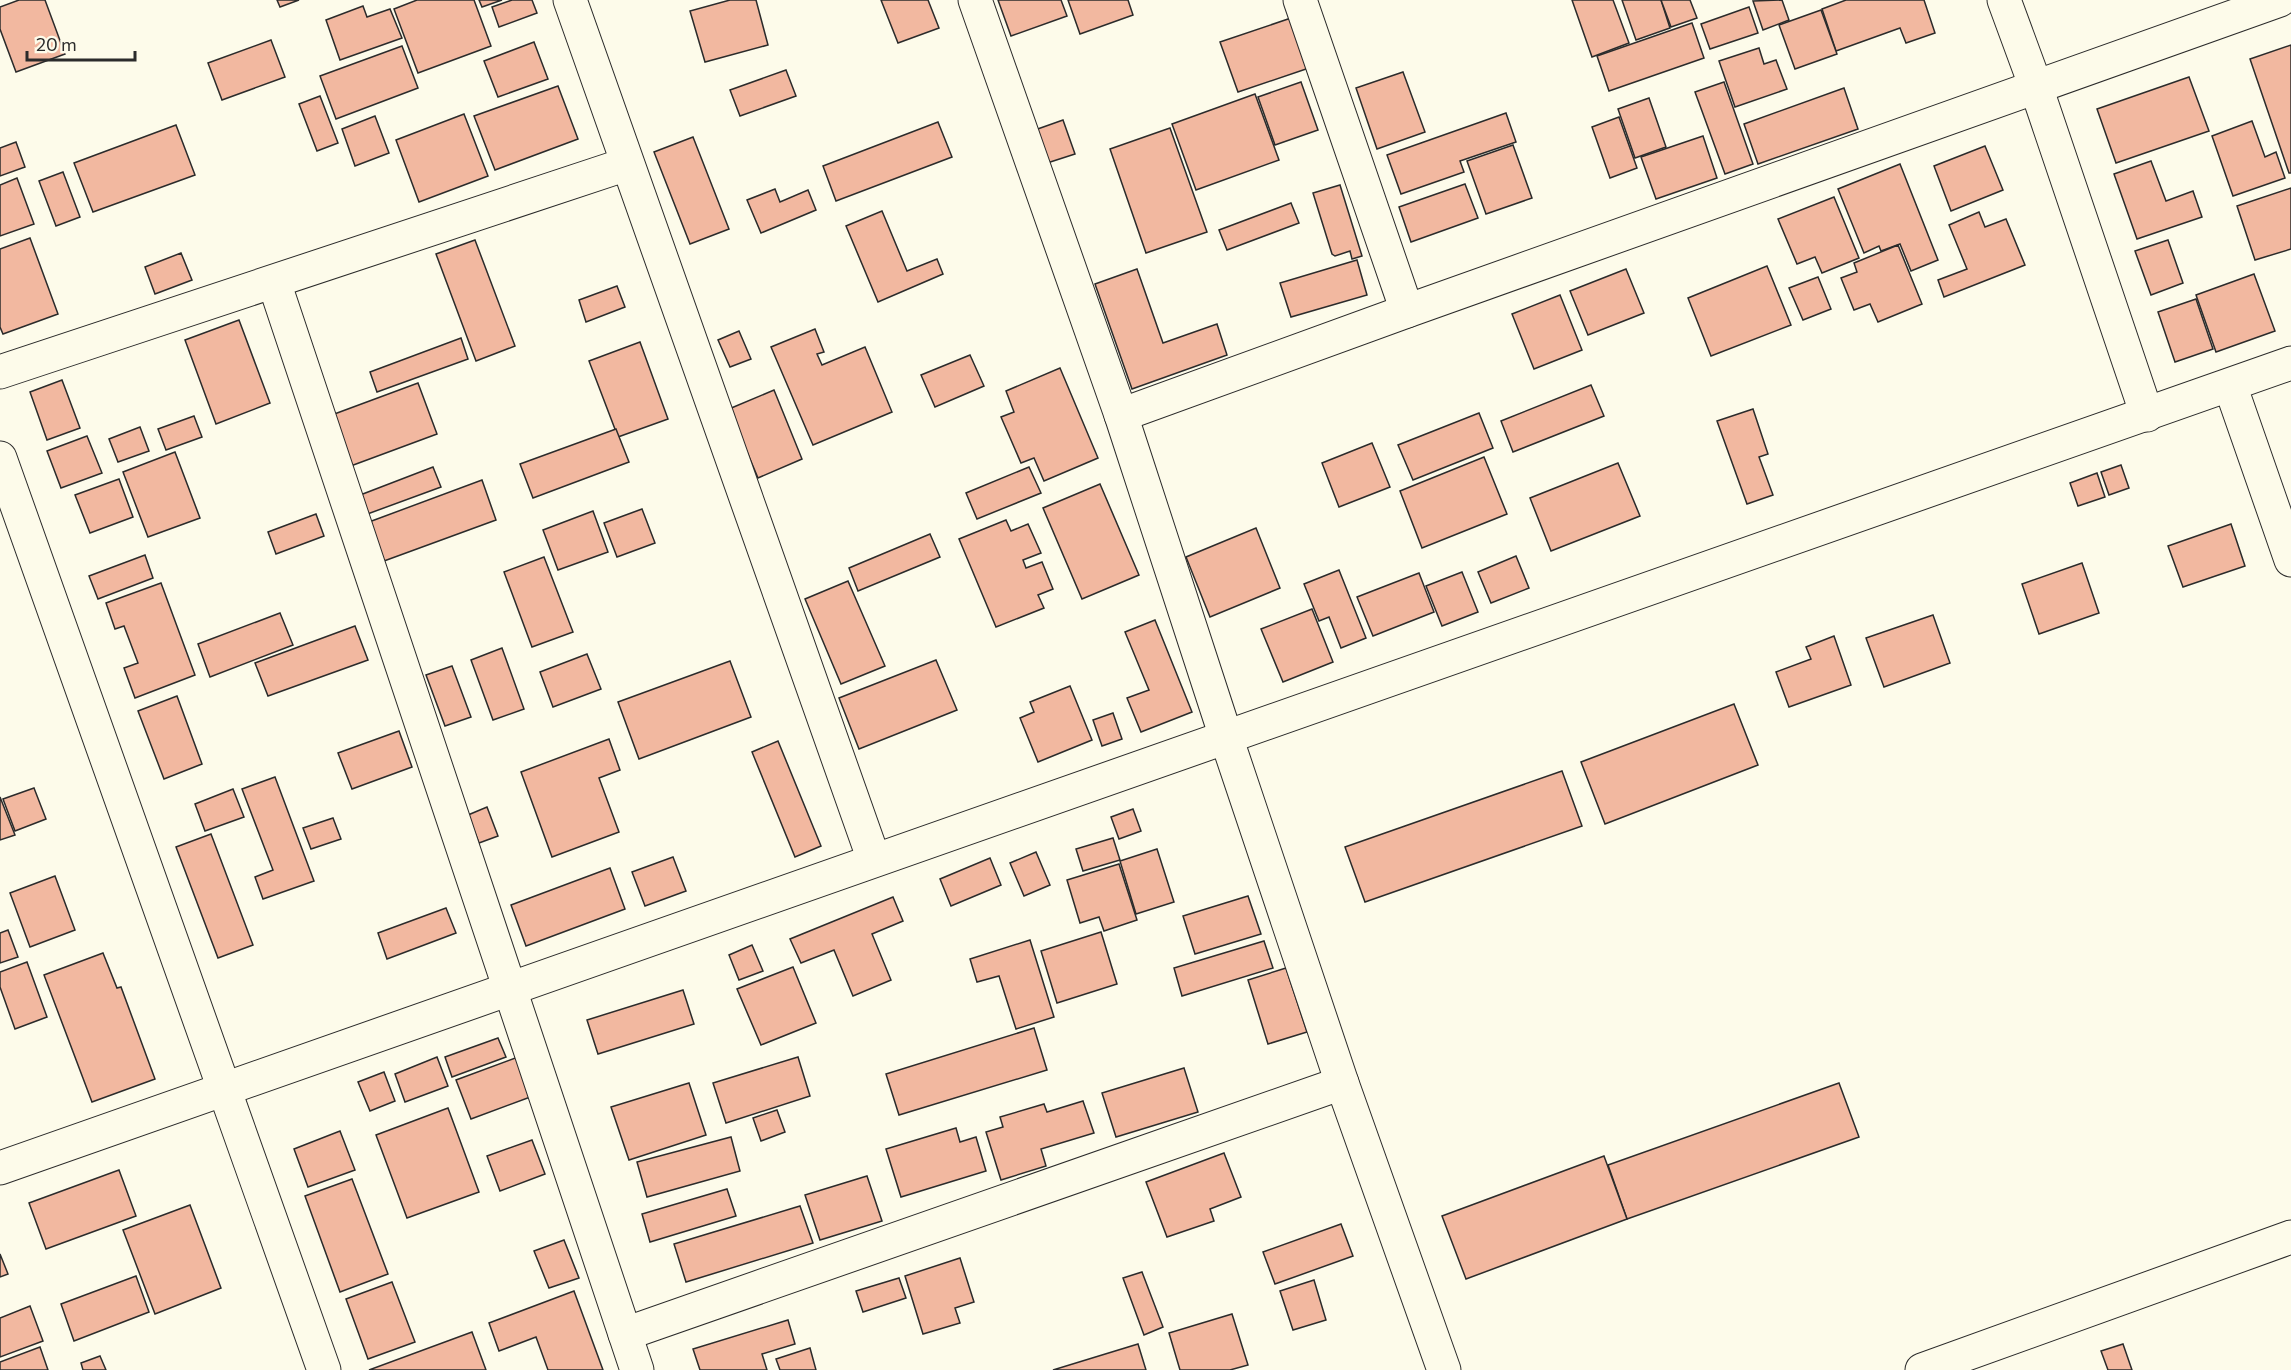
<svg xmlns="http://www.w3.org/2000/svg" width="2291" height="1370" viewBox="0 0 2291 1370" font-family="Commissioner,sans-serif">
	<rect width="100%" height="100%" fill="#fdfbea"/>
	<!-- building -->
	<g fill="#f2b8a0" stroke="#2b2b2b" stroke-width="1.5">
		<polygon points="19,0 45,0 65,54 16,72 0,29 0,7"/>
		<polygon points="277,0 299,0 280,7"/>
		<polygon points="417,0 474,0 491,46 418,73 394,9"/>
		<polygon points="479,0 502,0 482,7"/>
		<polygon points="512,0 532,0 537,13 499,27 492,7"/>
		<polygon points="730,0 756,0 768,45 705,62 690,11"/>
		<polygon points="881,0 928,0 939,28 898,43"/>
		<polygon points="998,0 1061,0 1067,16 1011,36"/>
		<polygon points="1068,0 1128,0 1133,15 1080,34"/>
		<polygon points="1572,0 1613,0 1629,43 1592,57"/>
		<polygon points="1622,0 1661,0 1670,28 1636,40"/>
		<polygon points="1661,0 1690,0 1697,18 1671,27"/>
		<polygon points="1782,0 1789,20 1763,30 1753,1"/>
		<polygon points="1846,0 1924,0 1935,33 1906,43 1900,28 1836,51 1822,9"/>
		<polygon points="363,6 367,17 390,9 402,38 340,60 326,20"/>
		<polygon points="1749,7 1758,33 1710,49 1701,24"/>
		<polygon points="1821,10 1837,54 1795,69 1779,25"/>
		<polygon points="1291,18 1309,68 1238,92 1220,42"/>
		<polygon points="1692,23 1704,58 1609,91 1597,56"/>
		<polygon points="271,40 285,77 222,100 208,63"/>
		<polygon points="534,42 548,79 498,97 484,61"/>
		<polygon points="2291,45 2291,173 2289,173 2250,59"/>
		<polygon points="402,46 418,88 336,119 320,76"/>
		<polygon points="1759,48 1764,64 1776,60 1787,89 1735,107 1719,61"/>
		<polygon points="786,70 796,96 740,116 730,90"/>
		<polygon points="1403,72 1425,132 1377,149 1356,88"/>
		<polygon points="2189,77 2209,131 2116,163 2097,109"/>
		<polygon points="1301,82 1318,130 1275,145 1258,97"/>
		<polygon points="1724,82 1753,164 1725,174 1695,92"/>
		<polygon points="558,86 578,139 495,170 474,116"/>
		<polygon points="1844,88 1858,129 1758,164 1744,124"/>
		<polygon points="1255,94 1279,160 1196,190 1172,124"/>
		<polygon points="320,96 338,143 317,151 299,104"/>
		<polygon points="1649,98 1666,147 1635,158 1618,109"/>
		<polygon points="1506,113 1516,142 1460,161 1464,172 1401,194 1387,155"/>
		<polygon points="464,114 488,176 419,202 396,140"/>
		<polygon points="375,116 389,153 355,166 342,129"/>
		<polygon points="1619,117 1637,168 1610,178 1592,127"/>
		<polygon points="1063,120 1075,154 1044,164 1032,131"/>
		<polygon points="2252,121 2265,157 2276,152 2285,178 2233,196 2212,136"/>
		<polygon points="938,122 952,157 836,201 823,166"/>
		<polygon points="176,125 195,175 93,212 74,163"/>
		<polygon points="1170,128 1207,232 1146,253 1110,149"/>
		<polygon points="1703,136 1717,178 1656,199 1641,157"/>
		<polygon points="693,137 729,229 690,244 654,152"/>
		<polygon points="16,142 25,167 0,176 0,148"/>
		<polygon points="1513,145 1532,198 1486,214 1467,161"/>
		<polygon points="1985,146 2003,190 1951,211 1934,166"/>
		<polygon points="2151,161 2166,201 2193,191 2202,217 2137,239 2114,174"/>
		<polygon points="1900,164 1938,260 1911,271 1900,244 1881,251 1879,246 1864,253 1838,189"/>
		<polygon points="63,172 80,217 56,226 39,181"/>
		<polygon points="17,178 34,224 0,236 0,185"/>
		<polygon points="1465,184 1478,218 1411,242 1399,207"/>
		<polygon points="1340,185 1362,256 1352,259 1350,251 1335,256 1332,254 1313,193"/>
		<polygon points="2291,188 2291,249 2255,260 2237,206"/>
		<polygon points="775,189 780,202 808,190 816,210 761,233 747,200"/>
		<polygon points="1834,197 1859,258 1822,273 1815,257 1797,264 1778,219"/>
		<polygon points="1291,203 1299,223 1227,250 1219,230"/>
		<polygon points="882,211 907,271 937,259 943,274 878,302 846,226"/>
		<polygon points="1979,212 1985,227 2006,219 2025,265 1944,297 1938,280 1967,269 1949,225"/>
		<polygon points="30,238 58,314 3,334 0,327 0,249"/>
		<polygon points="475,240 515,346 476,361 436,254"/>
		<polygon points="2168,240 2183,283 2151,295 2135,251"/>
		<polygon points="1898,245 1922,304 1878,322 1870,304 1854,310 1841,278 1857,272 1854,263"/>
		<polygon points="181,253 192,280 155,294 145,267"/>
		<polygon points="1357,260 1367,295 1291,317 1280,283"/>
		<polygon points="1767,266 1791,325 1711,356 1688,298"/>
		<polygon points="1137,269 1163,343 1217,324 1227,355 1132,389 1095,284"/>
		<polygon points="1626,269 1644,313 1588,335 1570,291"/>
		<polygon points="2254,274 2275,331 2216,352 2196,295"/>
		<polygon points="1818,277 1831,309 1803,320 1789,288"/>
		<polygon points="617,286 625,307 586,322 579,300"/>
		<polygon points="1560,295 1582,350 1534,369 1512,314"/>
		<polygon points="2196,299 2213,349 2175,362 2158,312"/>
		<polygon points="239,320 270,403 216,424 185,340"/>
		<polygon points="815,329 824,352 817,354 822,365 865,347 892,412 813,445 771,347"/>
		<polygon points="739,331 751,359 730,367 718,340"/>
		<polygon points="461,338 468,359 377,392 370,372"/>
		<polygon points="640,342 668,419 618,437 589,361"/>
		<polygon points="970,355 984,386 935,407 921,375"/>
		<polygon points="1060,368 1098,458 1044,481 1034,458 1021,463 1001,417 1014,412 1006,391"/>
		<polygon points="62,380 80,428 47,440 30,392"/>
		<polygon points="418,383 437,434 348,467 329,416"/>
		<polygon points="1591,385 1604,416 1513,452 1501,421"/>
		<polygon points="774,390 802,459 758,478 729,409"/>
		<polygon points="1753,409 1768,454 1759,457 1773,495 1747,504 1717,421"/>
		<polygon points="1479,413 1493,448 1413,480 1398,445"/>
		<polygon points="194,416 202,437 166,450 158,429"/>
		<polygon points="140,427 149,451 118,462 109,439"/>
		<polygon points="616,429 629,462 533,498 520,464"/>
		<polygon points="87,436 102,473 61,488 47,451"/>
		<polygon points="1372,443 1390,487 1339,507 1322,463"/>
		<polygon points="175,452 200,518 148,537 123,472"/>
		<polygon points="1484,457 1507,514 1422,548 1400,491"/>
		<polygon points="1618,463 1640,516 1551,551 1530,498"/>
		<polygon points="2121,465 2129,488 2109,495 2101,472"/>
		<polygon points="433,467 441,487 362,516 355,497"/>
		<polygon points="1029,467 1041,493 977,519 966,493"/>
		<polygon points="2097,473 2105,497 2078,506 2070,483"/>
		<polygon points="119,479 133,517 90,533 75,495"/>
		<polygon points="482,480 496,520 384,561 369,522"/>
		<polygon points="1100,484 1139,575 1082,599 1043,508"/>
		<polygon points="642,509 655,543 617,557 604,523"/>
		<polygon points="593,511 608,552 558,570 543,530"/>
		<polygon points="316,514 324,536 276,554 268,532"/>
		<polygon points="1006,520 1011,531 1028,524 1041,553 1023,560 1026,568 1042,562 1053,589 1038,595 1044,608 996,627 959,539"/>
		<polygon points="2231,524 2245,566 2183,587 2168,546"/>
		<polygon points="1256,528 1280,588 1210,617 1186,557"/>
		<polygon points="930,534 940,557 858,591 849,568"/>
		<polygon points="145,555 153,578 98,599 89,576"/>
		<polygon points="1516,556 1529,588 1491,603 1478,572"/>
		<polygon points="544,557 573,632 532,647 504,572"/>
		<polygon points="2082,563 2099,613 2039,634 2022,584"/>
		<polygon points="1339,570 1366,638 1341,648 1329,617 1319,621 1304,584"/>
		<polygon points="1462,572 1478,612 1442,626 1426,586"/>
		<polygon points="1419,573 1434,612 1373,636 1357,597"/>
		<polygon points="848,581 885,666 841,684 805,599"/>
		<polygon points="161,583 195,675 135,698 124,668 138,663 124,626 115,629 106,603"/>
		<polygon points="1312,609 1333,662 1283,682 1261,629"/>
		<polygon points="280,613 293,645 210,677 198,644"/>
		<polygon points="1933,615 1950,663 1884,687 1866,638"/>
		<polygon points="1155,620 1192,712 1141,732 1127,698 1149,690 1125,632"/>
		<polygon points="355,626 368,660 268,696 255,663"/>
		<polygon points="1834,636 1851,685 1789,707 1776,672 1811,659 1806,647"/>
		<polygon points="502,648 524,709 493,720 471,660"/>
		<polygon points="587,654 601,689 553,707 540,672"/>
		<polygon points="936,660 957,710 859,749 839,698"/>
		<polygon points="730,661 751,717 639,759 618,702"/>
		<polygon points="452,666 471,717 445,726 426,675"/>
		<polygon points="1070,686 1092,740 1038,762 1020,718 1034,712 1030,702"/>
		<polygon points="177,696 202,764 164,779 138,711"/>
		<polygon points="1734,704 1758,765 1605,824 1581,762"/>
		<polygon points="1113,713 1122,739 1102,746 1093,720"/>
		<polygon points="399,731 412,767 352,789 338,753"/>
		<polygon points="609,739 620,770 599,778 619,832 552,857 521,772"/>
		<polygon points="778,741 821,846 795,857 752,752"/>
		<polygon points="1562,771 1582,826 1365,902 1345,847"/>
		<polygon points="275,777 314,881 263,899 255,877 273,870 242,789"/>
		<polygon points="34,788 46,819 15,831 3,799"/>
		<polygon points="233,789 244,817 205,831 195,804"/>
		<polygon points="0,797 15,835 0,840"/>
		<polygon points="487,807 498,836 479,843 468,815"/>
		<polygon points="1133,809 1141,831 1119,839 1111,817"/>
		<polygon points="333,818 341,839 311,849 303,828"/>
		<polygon points="211,834 253,945 218,958 176,847"/>
		<polygon points="1113,838 1120,860 1083,871 1076,849"/>
		<polygon points="1157,849 1174,902 1136,914 1120,861"/>
		<polygon points="1036,852 1050,885 1024,896 1010,863"/>
		<polygon points="673,857 686,891 645,906 632,872"/>
		<polygon points="990,858 1001,885 951,906 940,879"/>
		<polygon points="1119,864 1137,920 1104,931 1099,917 1080,923 1067,880"/>
		<polygon points="610,868 625,909 526,946 511,905"/>
		<polygon points="55,876 75,930 30,947 10,893"/>
		<polygon points="1248,896 1261,934 1195,954 1183,916"/>
		<polygon points="893,897 903,921 872,934 891,980 853,996 834,950 801,963 790,939"/>
		<polygon points="446,908 456,933 387,959 378,933"/>
		<polygon points="8,930 18,957 0,963 0,933"/>
		<polygon points="1101,932 1117,984 1057,1003 1041,951"/>
		<polygon points="1030,940 1054,1017 1016,1029 999,976 977,982 970,959"/>
		<polygon points="1264,941 1273,968 1182,996 1174,968"/>
		<polygon points="752,945 763,971 739,980 729,955"/>
		<polygon points="103,953 117,988 121,987 155,1079 92,1102 44,975"/>
		<polygon points="27,962 47,1017 15,1029 0,987 0,972"/>
		<polygon points="793,967 816,1023 761,1045 737,989"/>
		<polygon points="1286,968 1307,1032 1268,1044 1248,980"/>
		<polygon points="683,990 694,1024 598,1054 587,1020"/>
		<polygon points="1034,1028 1047,1070 899,1115 886,1074"/>
		<polygon points="498,1038 506,1057 452,1077 445,1057"/>
		<polygon points="437,1057 448,1086 405,1102 395,1074"/>
		<polygon points="518,1057 533,1096 471,1119 456,1080"/>
		<polygon points="798,1057 810,1096 726,1123 713,1083"/>
		<polygon points="1184,1068 1198,1112 1116,1137 1102,1093"/>
		<polygon points="384,1072 395,1101 370,1111 358,1082"/>
		<polygon points="689,1083 706,1135 629,1160 611,1107"/>
		<polygon points="1839,1083 1859,1137 1627,1219 1608,1165"/>
		<polygon points="1083,1101 1094,1133 1041,1149 1046,1166 1001,1180 986,1132 1003,1127 1000,1117 1044,1104 1047,1112"/>
		<polygon points="448,1108 479,1192 407,1218 376,1135"/>
		<polygon points="777,1110 785,1132 761,1141 753,1118"/>
		<polygon points="956,1128 960,1142 976,1137 986,1171 901,1197 886,1149"/>
		<polygon points="340,1131 355,1170 308,1187 294,1149"/>
		<polygon points="731,1137 740,1171 647,1197 637,1162"/>
		<polygon points="532,1140 545,1174 500,1191 487,1156"/>
		<polygon points="1224,1153 1241,1197 1210,1209 1214,1221 1167,1237 1146,1182"/>
		<polygon points="1604,1156 1627,1219 1466,1279 1442,1216"/>
		<polygon points="119,1170 136,1216 46,1249 29,1203"/>
		<polygon points="867,1176 882,1221 820,1240 805,1195"/>
		<polygon points="352,1179 388,1274 340,1292 305,1196"/>
		<polygon points="727,1189 736,1216 650,1242 642,1214"/>
		<polygon points="190,1205 221,1288 155,1314 123,1230"/>
		<polygon points="800,1206 813,1243 686,1282 674,1244"/>
		<polygon points="1341,1224 1353,1256 1275,1284 1263,1252"/>
		<polygon points="564,1240 579,1278 549,1288 534,1251"/>
		<polygon points="0,1254 8,1274 0,1277"/>
		<polygon points="960,1258 974,1302 955,1308 960,1323 923,1334 905,1276"/>
		<polygon points="1142,1272 1163,1327 1144,1335 1123,1278"/>
		<polygon points="136,1276 149,1312 74,1341 61,1304"/>
		<polygon points="899,1278 906,1298 863,1312 856,1291"/>
		<polygon points="1314,1280 1326,1320 1293,1330 1280,1291"/>
		<polygon points="392,1282 415,1342 368,1359 346,1299"/>
		<polygon points="574,1291 603,1370 548,1370 536,1337 499,1351 489,1323"/>
		<polygon points="30,1306 43,1341 0,1357 0,1318"/>
		<polygon points="1232,1314 1248,1365 1230,1370 1180,1370 1169,1333"/>
		<polygon points="788,1320 795,1344 762,1354 767,1370 700,1370 693,1349"/>
		<polygon points="472,1332 486,1370 369,1370"/>
		<polygon points="1138,1344 1146,1370 1053,1370"/>
		<polygon points="2123,1344 2132,1370 2108,1370 2101,1351"/>
		<polygon points="40,1347 48,1370 0,1370 0,1362"/>
		<polygon points="810,1348 816,1370 780,1370 776,1359"/>
		<polygon points="100,1356 106,1370 83,1370 81,1363"/>
	</g>
	<g fill="none" stroke-linecap="round" stroke-linejoin="round">
		<!-- street casing -->
		<g stroke="#2b2b2b" stroke-width="35">
			<g id="street">
				<polyline points="570,0 874,860"/>
				<polyline points="975,0 1121,415 1226,737 1342,1083 1444,1370"/>
				<polyline points="1300,0 1407,311"/>
				<polyline points="2004,0 2036,87 2147,415"/>
				<polyline points="274,282 637,1370"/>
				<polyline points="0,372 627,164"/>
				<polyline points="2230,385 2291,560"/>
				<polyline points="1121,415 1407,311 2280,0"/>
				<polyline points="625,1334 1342,1083"/>
				<polyline points="1922,1370 2291,1237"/>
			</g>
		</g>
		<!-- secondary casing -->
		<g stroke="#2b2b2b" stroke-width="35">
			<polyline id="secondary" points="0,1168 2291,363"/>
		</g>
		<!-- primary casing -->
		<g stroke="#2b2b2b" stroke-width="35">
			<polyline id="primary" points="0,458 324,1370"/>
		</g>
		<!-- street -->
		<use href="#street" stroke="#fdfbea" stroke-width="33"/>
		<!-- secondary -->
		<use href="#secondary" stroke="#fdfbea" stroke-width="33"/>
		<!-- primary -->
		<use href="#primary" stroke="#fdfbea" stroke-width="33"/>
	</g>
	<!-- scale -->
	<path d="M27 51v9h108v-9" fill="none" stroke="#2b2b2b" stroke-width="3"/>
	<text x="36" y="51" font-size="18" fill="#2b2b2b" stroke="#fdfbea" stroke-width="4.5" paint-order="stroke">20 m</text>
</svg>
